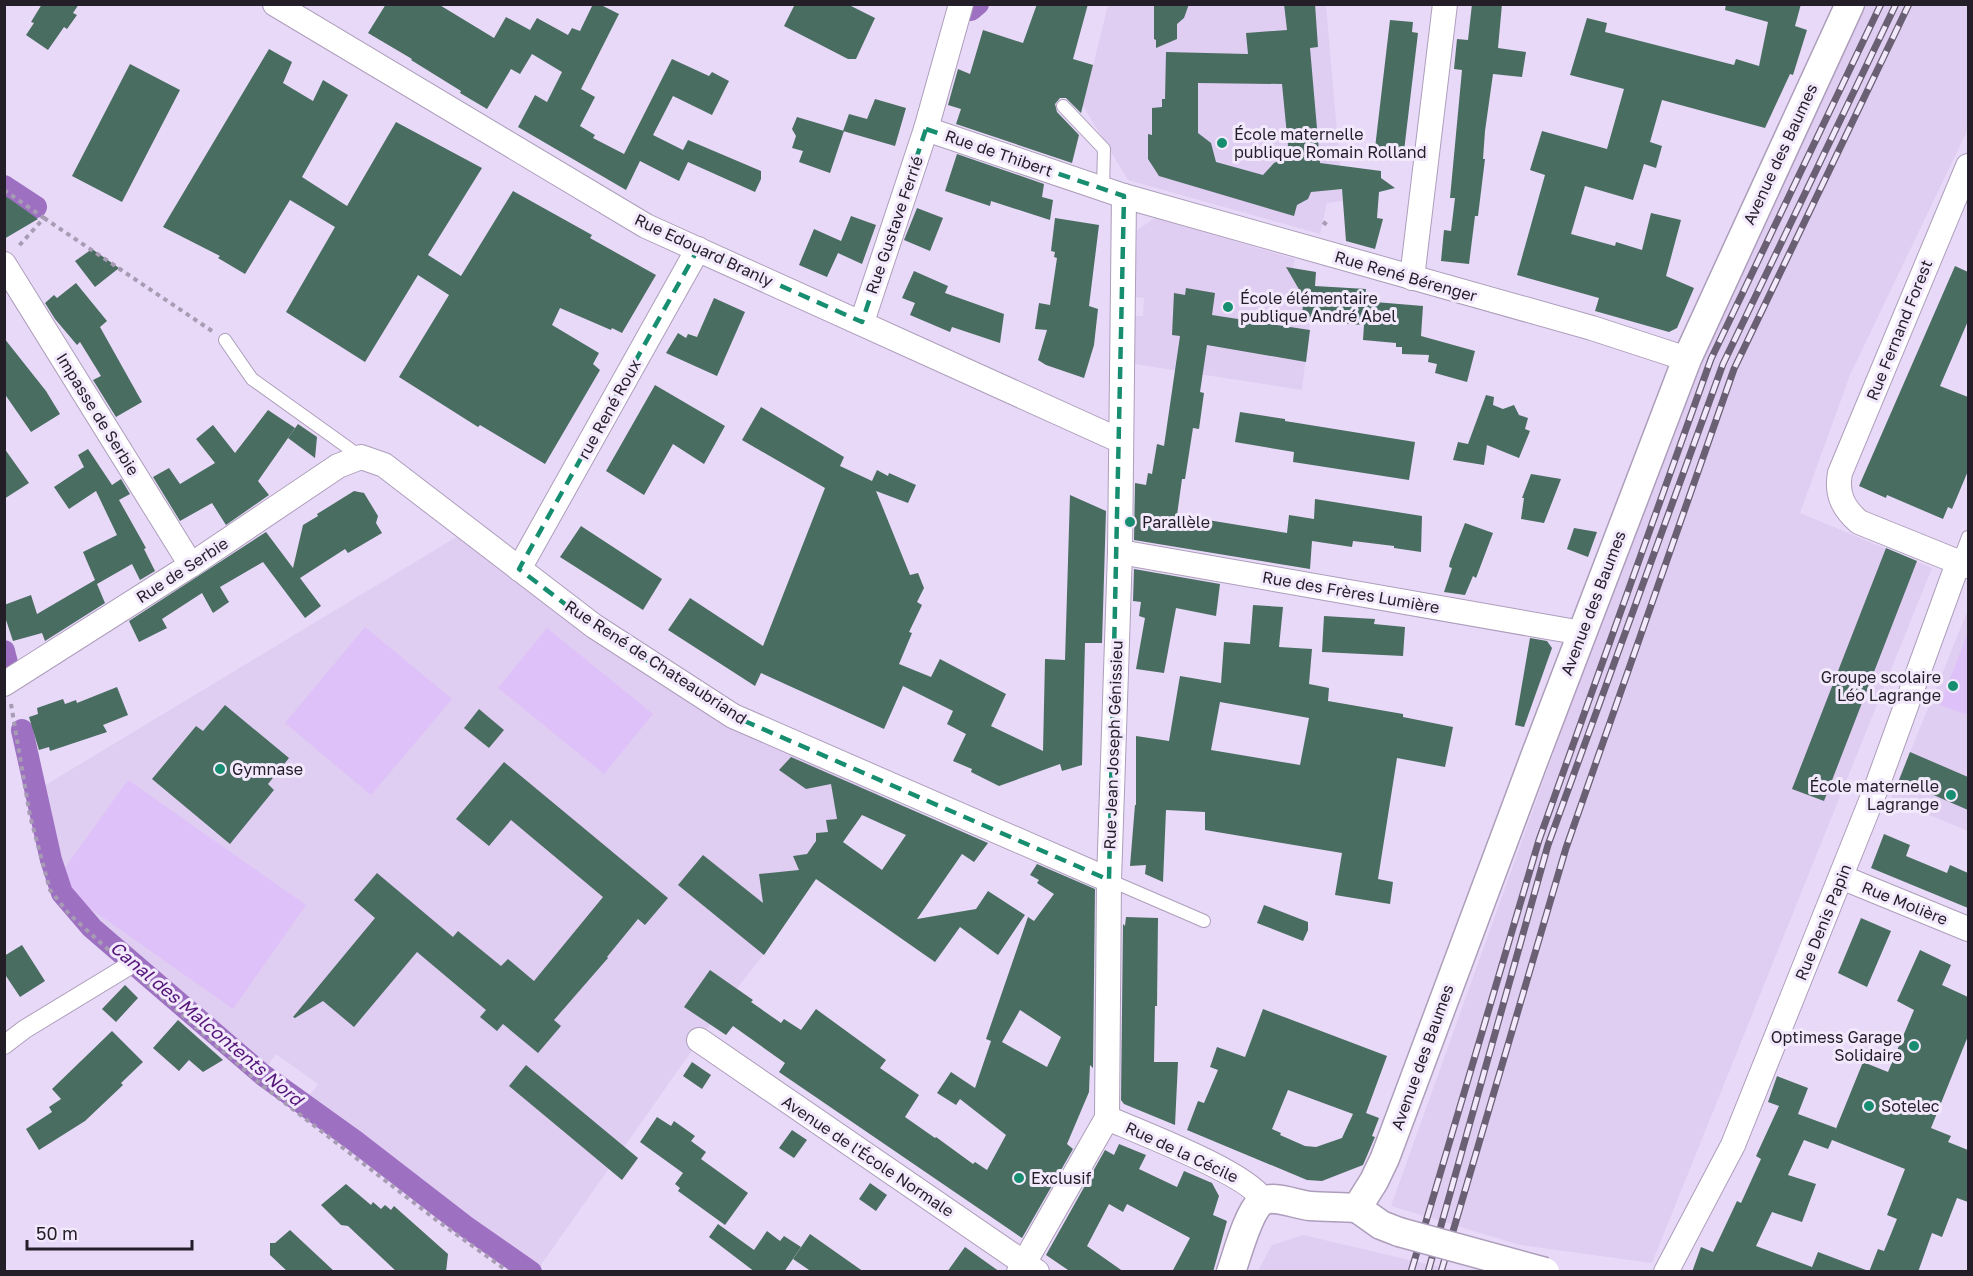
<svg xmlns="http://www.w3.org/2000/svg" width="1973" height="1276" viewBox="0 0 1973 1276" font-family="'Golos Text',sans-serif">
	<rect width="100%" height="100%" fill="#e8d9f8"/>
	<!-- built -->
	<g fill="#e0cdf2" fill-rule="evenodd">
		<polygon points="1108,5 1326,5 1343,201 1327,203 1320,234 1128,180 1083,106"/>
		<polygon points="1867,5 1968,5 1968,129 1850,375 1800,513 1932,568 1652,1263 1520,1245 1391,1206 1703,336"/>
		<polygon points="1155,218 1295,259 1293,269 1316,272 1302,390 1134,364 1135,316 1143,316 1144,298 1135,297 1137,230"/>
		<path d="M468,530L733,716L885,782L763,955L724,1005L536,1272L531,1271L465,1226L355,1141L263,1075L92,928L62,893L51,860L34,792ZM225,705L289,758L268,784L274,790L230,843L152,779L195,726L203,731ZM479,709L504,730L489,748L464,728ZM276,1054L318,1084L310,1095L268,1065Z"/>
		<polygon points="1968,610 1968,831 1891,799"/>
		<polygon points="1303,1235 1456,1271 1258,1271 1272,1245"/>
	</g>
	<!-- green -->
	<g fill="#dec1f9">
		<polygon points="365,627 452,699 371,795 285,723"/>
		<polygon points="547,628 653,714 604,774 498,688"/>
		<polygon points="1968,632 1968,715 1940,705"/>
		<polygon points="128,780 306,905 233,1009 54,883"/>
	</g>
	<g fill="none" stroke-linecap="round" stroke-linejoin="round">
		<!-- canal -->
		<g stroke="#9d70c2" stroke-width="22">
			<polyline points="971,10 978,4"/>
			<polyline points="4,186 36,207"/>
			<polyline points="4,651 8,667"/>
			<polyline points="22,730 51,860 62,893 92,928 263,1075 355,1141 465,1226 531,1272"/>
		</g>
	</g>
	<!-- building -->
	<g fill="#4a6d61" fill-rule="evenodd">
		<polygon points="42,4 79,4 73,13 77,15 67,29 64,27 48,50 26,35 34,23 31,22"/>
		<polygon points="386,4 438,4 494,38 506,17 530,30 537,18 568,35 572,28 580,31 593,4 599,4 619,14 581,89 595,97 580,126 595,135 593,138 624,154 672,59 709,76 712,72 729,81 712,115 673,96 653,135 683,150 688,140 761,171 761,179 755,192 688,162 679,181 640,161 626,190 518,127 535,95 547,102 562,72 532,54 520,74 511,69 487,109 460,93 461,91 411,60 412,59 368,33"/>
		<polygon points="795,4 847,4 875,18 856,59 848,59 784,26"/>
		<polygon points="1037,4 1088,4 1073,59 1093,65 1081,113 1066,98 1060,98 1055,104 1057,112 1079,135 1072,163 956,124 961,109 948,105 958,69 970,74 983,30 1023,43"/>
		<polygon points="1154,4 1189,4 1184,18 1177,24 1177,39 1156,48 1156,40 1154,39"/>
		<path d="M1284,4H1315L1318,47L1310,48L1320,163L1381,171V178L1395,188L1379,192L1377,218L1383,219L1375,249L1346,241L1342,189L1311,192L1308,199L1297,205L1294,216L1159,176L1148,159V134L1152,135V108L1162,107V99H1165L1166,52L1248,54L1246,33L1287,30ZM1198,83L1282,84L1289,156L1274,163L1263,175L1216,162L1211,143L1198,133Z"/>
		<polygon points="1472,4 1502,4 1498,48 1526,52 1522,77 1493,74 1485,131 1483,159 1485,159 1478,216 1475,216 1469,264 1441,261 1444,230 1451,231 1455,198 1450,198 1462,70 1454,69 1457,39 1468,40"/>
		<polygon points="1726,4 1801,4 1795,26 1807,30 1793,75 1790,74 1765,128 1662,100 1650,142 1662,146 1656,168 1644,164 1633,200 1585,186 1571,234 1615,246 1616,242 1642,250 1651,213 1681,220 1666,276 1694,288 1677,328 1669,332 1595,311 1599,298 1517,275 1545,175 1530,170 1542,131 1607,149 1624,89 1570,75 1587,18 1607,23 1605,32 1734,65 1736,59 1759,66 1768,22 1725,10"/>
		<polygon points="1390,20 1413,22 1412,32 1418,33 1404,151 1375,148"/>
		<polygon points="269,49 292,62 283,83 313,101 323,80 348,95 302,177 347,206 396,122 482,168 428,255 461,276 513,191 592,235 590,238 656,275 622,333 612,328 611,330 560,308 552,325 599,353 593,364 600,370 545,464 480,425 478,427 399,377 449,295 418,275 365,362 286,312 335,227 290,200 245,274 218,258 220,256 163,227"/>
		<polygon points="130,64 180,90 122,202 72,176"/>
		<polygon points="875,99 906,108 895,146 843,131 849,114 867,119"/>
		<polygon points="797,117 844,131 830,173 799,162 803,151 792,148 796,136 792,129"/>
		<polygon points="957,154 1044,184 1042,197 1053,200 1050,220 991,201 990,206 945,191"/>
		<polygon points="4,195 38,219 4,239"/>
		<polygon points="917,208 943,218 930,251 904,240"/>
		<polygon points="851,216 876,225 862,264 838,253 827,277 799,265 814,229 841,241"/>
		<polygon points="1055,218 1099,225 1089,306 1098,309 1094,345 1084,378 1046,365 1038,360 1047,330 1035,329 1039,303 1050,305 1057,258 1054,257 1055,252 1051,251"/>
		<polygon points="92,249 119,268 95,287 75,261"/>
		<polygon points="1955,266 1968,272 1968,321 1940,386 1968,397 1968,471 1952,509 1948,507 1943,519 1887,495 1886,498 1859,486"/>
		<polygon points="1286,267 1316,272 1315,286 1366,289 1365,296 1375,297 1375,302 1423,306 1421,336 1475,351 1467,382 1435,373 1437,364 1428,362 1429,355 1402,354 1402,347 1396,347 1396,343 1363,340 1364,325 1301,321 1304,298"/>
		<polygon points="914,271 948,286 945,293 1004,314 1000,343 952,327 950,332 910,315 915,303 902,298"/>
		<polygon points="76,283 107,321 100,327 142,402 116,417 93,380 101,376 80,342 77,345 55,319 45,303 54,295 57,298"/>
		<polygon points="1186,288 1215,293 1212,315 1310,330 1306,362 1207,345 1200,392 1204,393 1199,429 1193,428 1185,479 1182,479 1177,515 1287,533 1289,515 1314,519 1315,499 1340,503 1422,516 1421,552 1394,548 1394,546 1353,541 1352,547 1312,541 1310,569 1134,540 1135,483 1146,485 1148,473 1152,474 1157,444 1164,446 1180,336 1172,335 1174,293 1185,295"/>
		<polygon points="714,298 745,312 717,376 666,353 678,333 686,338 688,334 697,337"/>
		<polygon points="4,338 46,391 60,414 31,432 4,393"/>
		<polygon points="655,385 725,426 704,464 673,444 644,495 606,471"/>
		<polygon points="1486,395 1494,397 1493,405 1503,409 1514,405 1519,415 1528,418 1525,429 1530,431 1519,458 1487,445 1484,465 1453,460 1458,442 1468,444"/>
		<polygon points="761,407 844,457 840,466 872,481 877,470 888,476 889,473 916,485 908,503 876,491 910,575 918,573 924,588 917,602 922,605 909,632 912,633 899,664 931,677 940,659 1006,694 991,726 1043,751 1045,659 1065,660 1070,495 1106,511 1102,643 1085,643 1082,765 1062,771 1060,764 999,786 971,772 972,769 953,761 966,734 947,724 953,711 903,686 884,729 761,673 755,686 668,630 690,598 763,646 825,488 742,440"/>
		<polygon points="268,410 295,428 258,481 269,495 226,525 212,503 180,521 153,477 169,468 180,484 215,463 196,439 213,425 235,453"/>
		<polygon points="1240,412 1285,419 1285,421 1415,442 1409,480 1293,462 1294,452 1235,442"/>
		<polygon points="298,424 317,437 315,458 288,438"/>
		<polygon points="4,448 29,483 4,499"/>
		<polygon points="88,449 112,485 121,479 130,494 119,500 146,548 144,549 155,571 140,580 132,564 97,584 105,603 45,641 42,633 13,641 4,614 4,605 31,595 37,614 95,580 83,552 117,535 96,491 69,509 54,487 84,467 78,455"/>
		<polygon points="1531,474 1561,479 1544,523 1521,519 1524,498 1522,498"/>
		<polygon points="354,491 364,493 378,516 376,523 382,533 348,553 345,549 300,578 321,606 305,618 263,562 220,587 229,602 213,613 202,593 162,619 167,628 139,642 129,621 266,532 293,568 303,525 318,516 317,514"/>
		<polygon points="1465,523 1493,533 1476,578 1473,576 1465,595 1444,592 1452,568 1449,567 1450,562"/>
		<polygon points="581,526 662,579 643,610 560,557"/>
		<polygon points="1574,528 1597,532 1588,557 1567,549"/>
		<polygon points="1886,548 1917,561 1824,801 1792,789"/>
		<polygon points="1134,569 1220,584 1216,616 1176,608 1164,673 1136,669 1145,618 1139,616 1141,602 1133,601"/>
		<path d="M1253,605L1283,607L1279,647L1312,649L1309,684L1329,688L1328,701L1403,714V717L1453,727L1445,767L1397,758L1378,879L1393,882L1390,904L1335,895L1342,853L1205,830V812L1166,810L1163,882L1145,874L1146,865L1130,866L1135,805H1136V736L1169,741L1180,676L1221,683L1224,642L1250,644ZM1220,702L1309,718L1300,765L1211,750Z"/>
		<polygon points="1324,616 1375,619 1374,624 1405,627 1403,656 1322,652"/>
		<polygon points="1530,638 1547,641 1552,648 1524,727 1515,725"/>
		<polygon points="117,687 128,715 103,725 107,732 50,751 49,747 39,750 29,717 38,714 37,708 63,699 65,704 76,700 77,703"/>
		<polygon points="225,705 289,758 268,784 274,790 230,844 152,779 196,726 203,731"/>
		<polygon points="479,709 504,730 489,748 464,728"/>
		<polygon points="1910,752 1968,777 1968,810 1899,780"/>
		<path d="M791,757L988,843L974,862L962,854L917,919L976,909L988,891L1025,915L998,955L960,927L935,962L816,879L764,955L678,885L703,855L763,903L759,874L799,870L793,856L807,854L816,841V833L828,832L826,820L837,819L831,784L806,789L779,770ZM862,815L906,835L882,870L843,842Z"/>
		<polygon points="504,762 668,898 645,925 638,919 607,957 608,958 554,1020 561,1026 538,1053 503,1024 497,1031 480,1017 486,1010 417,952 354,1027 323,1001 295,1018 293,1017 375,918 354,900 377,873 453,937 458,931 501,966 508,959 534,981 603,897 511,820 489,846 456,819"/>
		<polygon points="1884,834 1910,845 1906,856 1947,873 1950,865 1968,873 1968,908 1871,868"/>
		<path d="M1037,864L1095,889L1093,1068L1090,1065L1089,1092L1067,1144L1073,1149L1022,1238L779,1072L785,1063L733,1026L726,1035L684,1007L710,970L753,1000L751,1002L781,1023L784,1019L801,1030L816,1009L886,1060L880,1068L919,1095L905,1117L935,1138L936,1137L973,1164L975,1162L987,1170L1006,1135L960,1099L956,1105L937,1093L951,1072L975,1088L991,1041L986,1039L1028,917L1034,921L1054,894L1037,883L1039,880L1030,875ZM1020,1010L1061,1037L1047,1067L1002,1042Z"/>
		<polygon points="1264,905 1308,922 1308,930 1303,941 1257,923"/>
		<polygon points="1126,917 1158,918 1157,1006 1155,1006 1154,1062 1178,1062 1175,1125 1124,1104 1121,1100 1123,924 1125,926"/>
		<polygon points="1861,918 1891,931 1867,987 1838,973"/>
		<polygon points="22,945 45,981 20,997 4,973 4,956"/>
		<polygon points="1920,950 1951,965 1942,985 1968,997 1968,1036 1931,1128 1951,1136 1948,1142 1968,1150 1968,1202 1957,1198 1942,1237 1932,1233 1918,1272 1869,1272 1878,1249 1884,1251 1897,1219 1887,1215 1905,1169 1832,1140 1828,1149 1804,1140 1788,1175 1816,1184 1802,1222 1772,1212 1756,1246 1812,1267 1818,1252 1866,1270 1866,1272 1692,1272 1701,1247 1713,1252 1737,1201 1741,1203 1761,1159 1756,1156 1779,1106 1768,1102 1777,1076 1808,1088 1798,1114 1836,1128 1835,1131 1863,1062 1888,1072 1914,1010 1897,1001"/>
		<polygon points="125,985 138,998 116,1022 102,1009"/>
		<path d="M1263,1009L1387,1056L1366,1113L1379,1118L1372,1136L1375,1137L1363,1165L1322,1181L1307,1180L1187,1130L1198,1101L1204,1103L1218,1070L1210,1067L1217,1047L1245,1057ZM1288,1090L1353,1114L1342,1138L1316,1147L1305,1146L1280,1135L1281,1133L1272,1129Z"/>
		<polygon points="178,1020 223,1060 203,1072 189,1060 179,1071 153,1048"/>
		<polygon points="112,1031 143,1062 121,1083 123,1085 85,1121 39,1150 26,1129 52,1112 49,1107 61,1099 52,1089"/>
		<polygon points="692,1062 711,1075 702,1089 683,1076"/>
		<polygon points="526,1065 638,1158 622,1180 509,1086"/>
		<polygon points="657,1117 671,1126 674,1121 695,1136 691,1141 706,1152 701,1159 748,1193 725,1225 678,1191 680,1188 675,1184 683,1173 640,1142"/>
		<polygon points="792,1130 807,1140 794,1158 779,1148"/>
		<polygon points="1119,1144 1146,1155 1139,1169 1177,1187 1184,1171 1212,1183 1219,1196 1213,1215 1227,1221 1213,1272 1172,1272 1190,1238 1127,1204 1123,1212 1109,1204 1087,1246 1124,1272 1071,1272 1046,1255 1105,1150 1114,1155"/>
		<polygon points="870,1183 887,1195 876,1211 859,1199"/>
		<polygon points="346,1184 371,1205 373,1202 381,1209 385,1205 391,1210 394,1206 448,1254 446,1272 397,1272 348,1226 341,1225 321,1205"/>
		<polygon points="718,1224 754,1250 767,1231 780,1241 784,1236 801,1247 784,1272 755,1272 709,1237"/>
		<polygon points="290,1230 335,1272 288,1272 270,1255 270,1243 275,1243"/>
		<polygon points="810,1234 864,1272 812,1272 793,1259"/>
		<polygon points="965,1247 1000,1272 947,1272"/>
	</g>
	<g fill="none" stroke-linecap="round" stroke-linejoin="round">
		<!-- service casing -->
		<g stroke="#ad9ebb" stroke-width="14">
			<g id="service">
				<polyline points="1063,106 1104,149 1103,189"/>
				<polyline points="225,340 252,379 361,457"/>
				<polyline points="1958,563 1968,537"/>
				<polyline points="1109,880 1204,921"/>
			</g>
		</g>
		<!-- pedestrian casing -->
		<g stroke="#ad9ebb" stroke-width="20">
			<polyline id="pedestrian" points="4,1045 25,1029 127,967"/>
		</g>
		<!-- minor casing -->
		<g stroke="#ad9ebb" stroke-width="26">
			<g id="minor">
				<polyline points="275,4 646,226 1121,441"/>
				<polyline points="926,129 1124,196 1592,328 1687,359"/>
				<path d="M1968,166L1840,473C1836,494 1843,508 1859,522L1968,566"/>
				<polyline points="4,264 191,565"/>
				<polyline points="1412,278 1445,4"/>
				<polyline points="862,322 926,129 961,4"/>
				<polyline points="1120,552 1582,633"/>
				<polyline points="519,569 698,249"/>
				<polyline points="4,684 191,565 338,466 361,457 384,465 594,626 733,716 1109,880"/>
				<polyline points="1841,877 1968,929"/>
				<polyline points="699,1040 1037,1272"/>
				<path d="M1107,1118C1137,1131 1253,1175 1263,1201"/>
				<polyline points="1019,1272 1107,1118 1109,880 1120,552 1124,196"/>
				<polyline points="1666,1272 1733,1145 1877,786 1958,563"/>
			</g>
		</g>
		<!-- tertiary casing -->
		<g stroke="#ad9ebb" stroke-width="31">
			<g id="tertiary">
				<polyline points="1357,1208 1374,1181 1385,1158 1536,754 1687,359 1850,4"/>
				<polyline points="1357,1208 1381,1225 1399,1232"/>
				<path d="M1231,1272C1237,1255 1248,1214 1260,1203C1271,1193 1297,1205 1310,1206C1326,1207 1341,1207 1357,1208"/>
			</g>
		</g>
		<!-- path -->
		<g stroke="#a89cb4" stroke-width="4" stroke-dasharray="4.5 4.5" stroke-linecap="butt">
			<polyline points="4,190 44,218 17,248"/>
			<polyline points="44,218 212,331"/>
			<polyline points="1323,222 1330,227"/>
			<polyline points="11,704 30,816 50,890 69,914 113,954"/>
			<polyline points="141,979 263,1086 435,1219 509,1272"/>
		</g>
		<!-- service -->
		<use href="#service" stroke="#fff" stroke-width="12"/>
		<!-- pedestrian -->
		<use href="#pedestrian" stroke="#fff" stroke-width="18"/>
		<!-- minor -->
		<use href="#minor" stroke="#fff" stroke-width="24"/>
		<!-- tertiary -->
		<use href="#tertiary" stroke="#fff" stroke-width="28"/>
		<!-- rail casing -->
		<g stroke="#6a6073" stroke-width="7">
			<g id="rail">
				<polyline points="1411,1272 1539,840 1711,359 1881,4"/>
				<polyline points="1428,1272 1548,845 1723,364 1896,4"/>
				<polyline points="1441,1272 1566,848 1734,369 1909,4"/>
			</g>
		</g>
		<!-- rail -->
		<use href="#rail" stroke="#f2e9fc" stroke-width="4.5" stroke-dasharray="14" stroke-linecap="butt"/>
		<!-- tertiary-bridge casing -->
		<g stroke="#ad9ebb" stroke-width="31" stroke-linecap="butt">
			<polyline id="tertiary-bridge" points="1399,1232 1545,1272"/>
		</g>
		<!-- tertiary-bridge -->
		<use href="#tertiary-bridge" stroke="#fff" stroke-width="28"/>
	</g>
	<!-- marked area -->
	<path fill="none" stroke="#188e71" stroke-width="4.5" stroke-dasharray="12 8" stroke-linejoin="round" d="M926,129L1124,196L1109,880L733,716L594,626L519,569L698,249L862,322Z"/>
	<!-- markers -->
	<g fill="#188e71" stroke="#f2e9fc" stroke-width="2">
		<circle cx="1222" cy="143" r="6"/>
		<circle cx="1228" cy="307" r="6"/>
		<circle cx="1130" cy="522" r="6"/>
		<circle cx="1953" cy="686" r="6"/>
		<circle cx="220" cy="769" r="6"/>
		<circle cx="1951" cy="795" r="6"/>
		<circle cx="1914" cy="1046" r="6"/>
		<circle cx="1869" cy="1106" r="6"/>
		<circle cx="1019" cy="1178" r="6"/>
	</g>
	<g text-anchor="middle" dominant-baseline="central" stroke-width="6" stroke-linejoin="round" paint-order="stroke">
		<!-- poi labels -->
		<g font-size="16" fill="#241e29" stroke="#f2e9fc" text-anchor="start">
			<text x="1234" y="134">École maternelle<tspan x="1234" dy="18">publique Romain Rolland</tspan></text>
			<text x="1240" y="298">École élémentaire<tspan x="1240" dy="18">publique André Abel</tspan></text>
			<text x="1142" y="522">Parallèle</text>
			<text x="1941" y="677" text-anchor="end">Groupe scolaire<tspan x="1941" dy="18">Léo Lagrange</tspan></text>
			<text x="232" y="769">Gymnase</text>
			<text x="1939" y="786" text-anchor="end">École maternelle<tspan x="1939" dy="18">Lagrange</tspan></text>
			<text x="1902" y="1037" text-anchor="end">Optimess Garage<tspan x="1902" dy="18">Solidaire</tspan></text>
			<text x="1881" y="1106">Sotelec</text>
			<text x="1031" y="1178">Exclusif</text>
		</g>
		<!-- street labels -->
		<g font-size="16" fill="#241e29" stroke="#f2e9fc">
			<text transform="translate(999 153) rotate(19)">Rue de Thibert</text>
			<text transform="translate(1780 154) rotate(-65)">Avenue des Baumes</text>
			<text transform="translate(894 225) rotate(-71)">Rue Gustave Ferrié</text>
			<text transform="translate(704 250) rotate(25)">Rue Edouard Branly</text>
			<text transform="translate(1406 276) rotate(16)">Rue René Bérenger</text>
			<text transform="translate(1899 330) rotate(-68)">Rue Fernand Forest</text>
			<text transform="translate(609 409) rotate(-61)">rue René Roux</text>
			<text transform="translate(98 414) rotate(58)">Impasse de Serbie</text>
			<text transform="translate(182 570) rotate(-33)">Rue de Serbie</text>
			<text transform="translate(1351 592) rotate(10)">Rue des Frères Lumière</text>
			<text transform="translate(1593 603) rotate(-69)">Avenue des Baumes</text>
			<text transform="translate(656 662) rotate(33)">Rue René de Chateaubriand</text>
			<text transform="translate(1113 745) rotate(-88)">Rue Jean Joseph Génissieu</text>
			<text transform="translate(1905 903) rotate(22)">Rue Molière</text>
			<text transform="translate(1823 922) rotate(-68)">Rue Denis Papin</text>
			<text transform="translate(1422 1057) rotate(-70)">Avenue des Baumes</text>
			<text transform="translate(1182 1152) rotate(25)">Rue de la Cécile</text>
			<text transform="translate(868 1156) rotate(34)">Avenue de l'École Normale</text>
		</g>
		<!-- water labels -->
		<g font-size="18" font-style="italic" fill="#55167a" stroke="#f2e9fc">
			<text transform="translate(207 1023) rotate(40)">Canal des Malcontents Nord</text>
		</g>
	</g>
	<!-- border -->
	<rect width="1973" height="1276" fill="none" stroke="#241e29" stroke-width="12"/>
	<!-- scale -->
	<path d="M27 1240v9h165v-9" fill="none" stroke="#241e29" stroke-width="3"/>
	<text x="36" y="1240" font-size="18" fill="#241e29" stroke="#f2e9fc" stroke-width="4.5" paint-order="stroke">50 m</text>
</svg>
